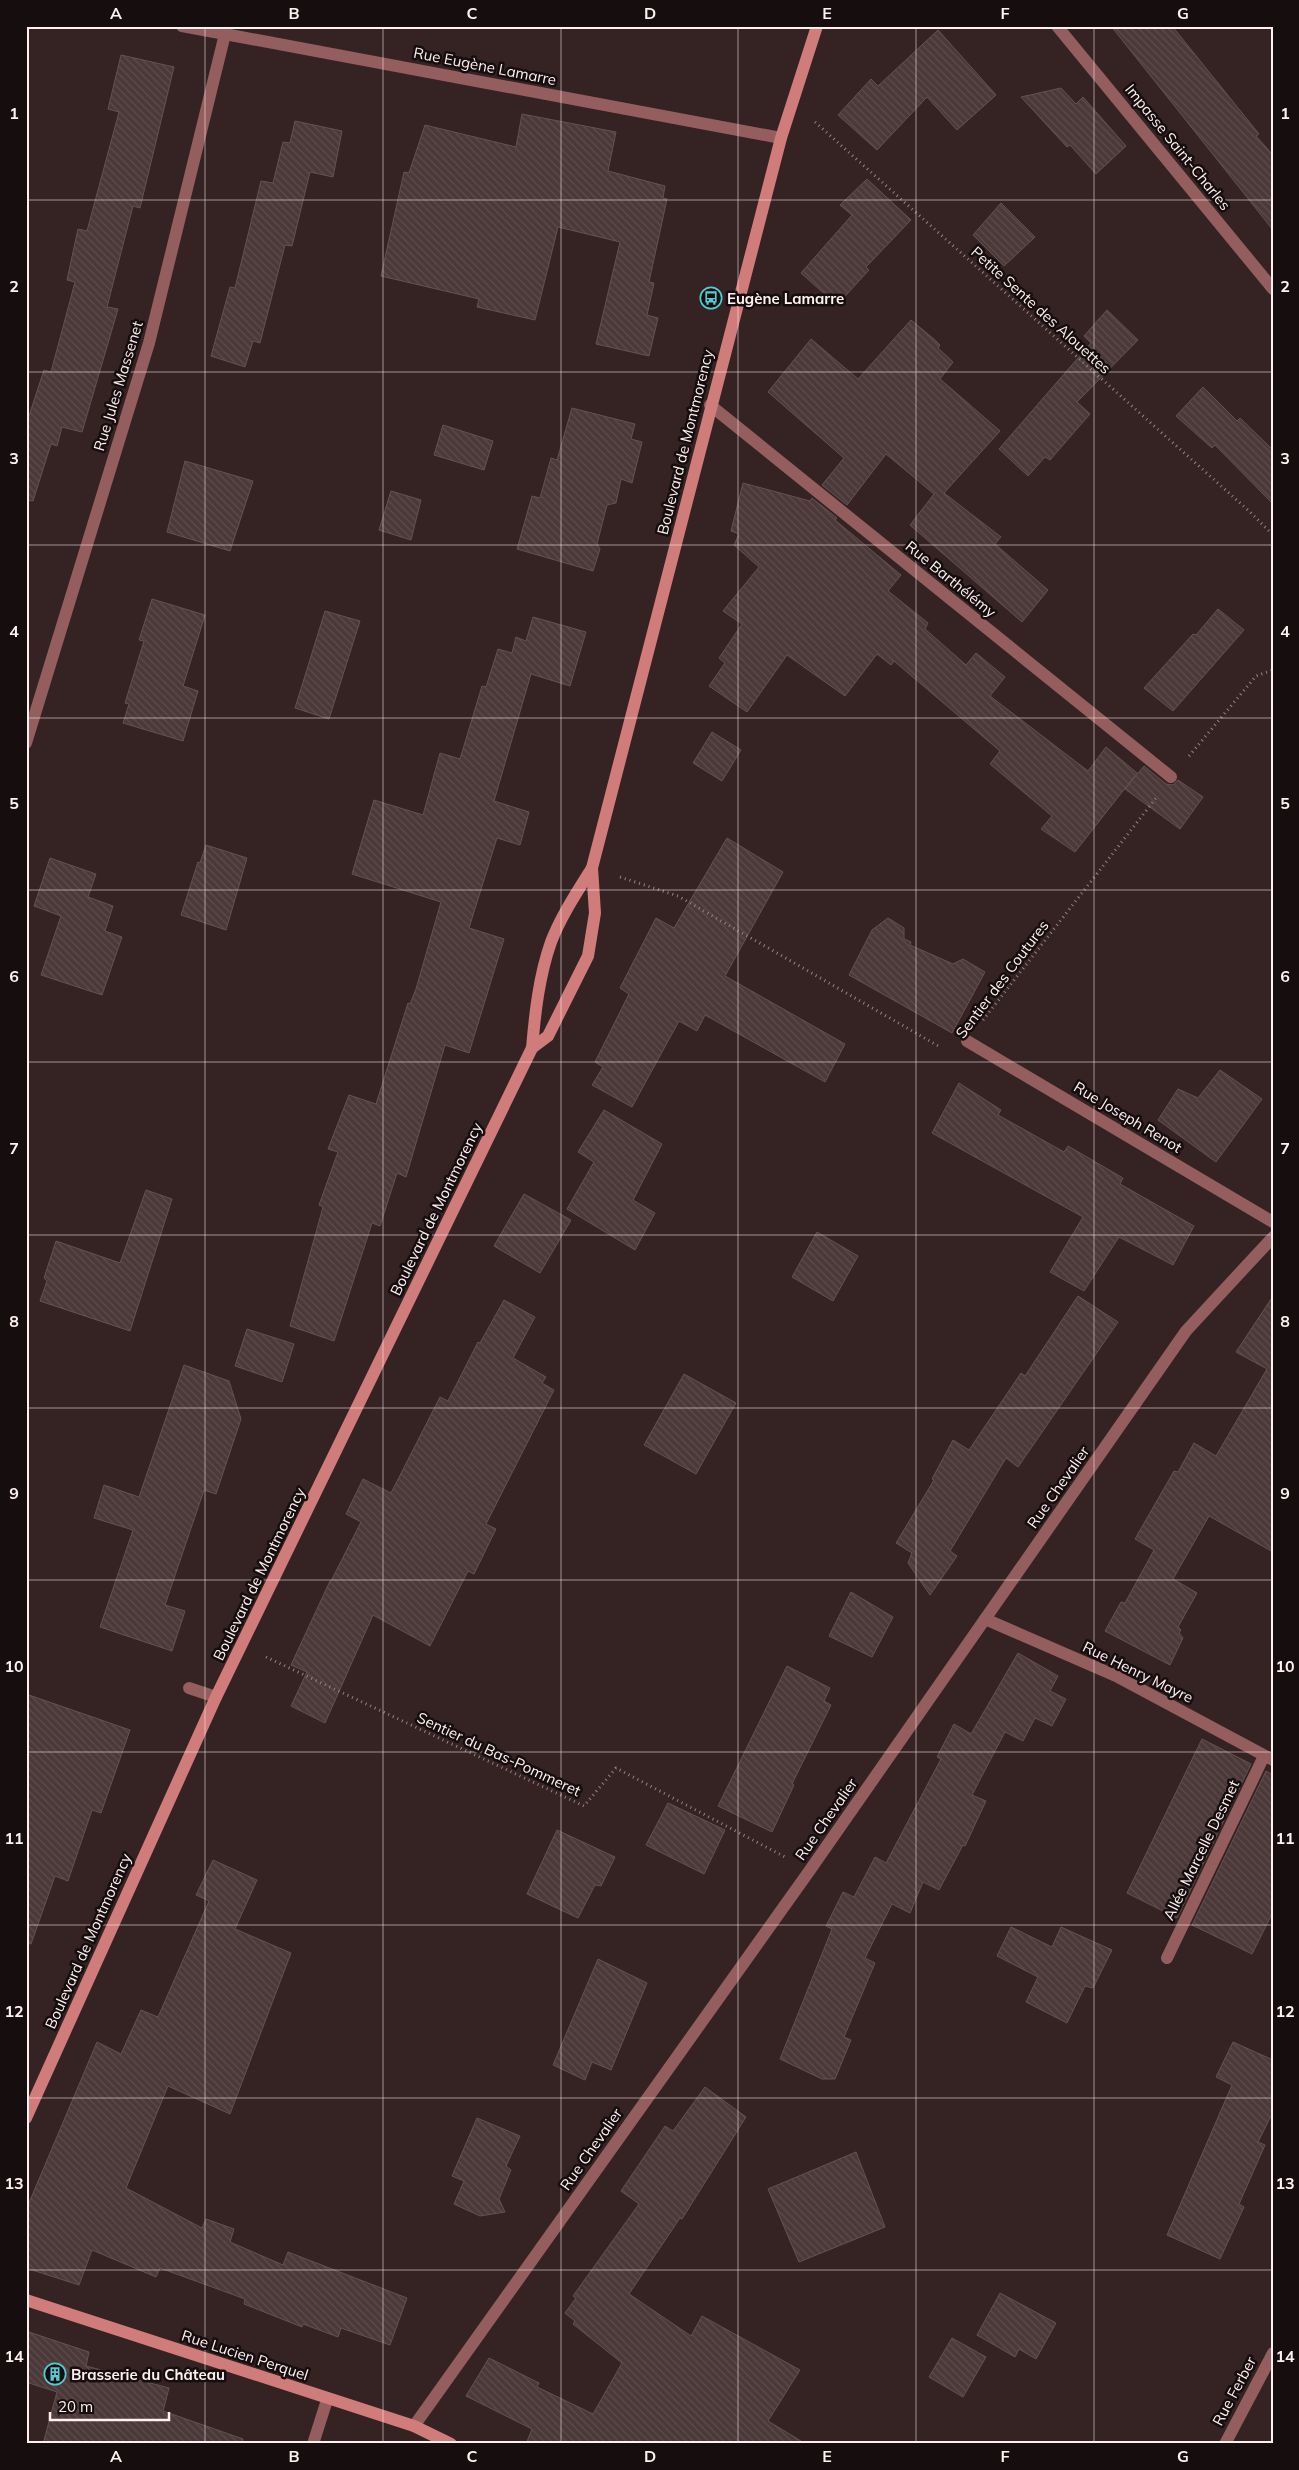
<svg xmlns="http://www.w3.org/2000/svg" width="1299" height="2470" viewBox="0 0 1299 2470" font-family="Mulish,sans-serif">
	<defs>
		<pattern id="building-back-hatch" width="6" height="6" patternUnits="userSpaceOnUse" patternTransform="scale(1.25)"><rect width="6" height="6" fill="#4b3838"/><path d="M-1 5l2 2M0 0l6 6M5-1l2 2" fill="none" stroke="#5d4c4b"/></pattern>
	</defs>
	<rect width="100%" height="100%" fill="#342322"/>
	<!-- building -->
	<g fill="url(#building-back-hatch)" stroke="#655150">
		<polygon points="1111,26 1172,26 1259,134 1256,136 1273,155 1273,230"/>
		<polygon points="938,30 996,95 957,130 927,97 877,150 838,115 871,79 878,86"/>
		<polygon points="121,55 174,67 140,208 133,206 107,307 118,309 82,432 62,427 57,446 51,444 33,501 26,500 26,425 44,370 51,372 75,282 67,280 78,229 87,231 119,112 108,109"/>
		<polygon points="1061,88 1076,104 1083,97 1126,146 1096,174 1070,145 1067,147 1021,97"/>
		<polygon points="522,114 616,132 608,171 665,186 663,198 667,199 649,282 654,283 647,315 658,318 649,356 596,344 620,242 558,227 535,320 477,307 479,299 381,276 404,172 409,173 425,125 516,147"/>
		<polygon points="295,121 342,131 333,177 310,172 292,246 285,245 260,343 253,341 245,367 211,356 230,287 235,288 261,181 273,183 283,142 290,143"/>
		<polygon points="867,179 911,220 866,267 869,270 837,305 801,273 852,215 840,205"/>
		<polygon points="1001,203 1035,237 1004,266 973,235"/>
		<polygon points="1107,310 1138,340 1077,402 1090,414 1050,460 1045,457 1028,476 999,449 1091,343 1084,336"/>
		<polygon points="911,320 935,340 940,345 938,348 953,362 940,379 1000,431 944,493 1001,537 995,544 1048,590 1022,622 910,525 934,494 886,454 847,505 822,485 844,458 768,392 811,339 858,379"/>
		<polygon points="1203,387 1237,421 1240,418 1273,450 1273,504 1215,445 1212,448 1176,416"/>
		<polygon points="572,408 635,424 631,439 642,442 632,483 621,479 616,503 607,505 597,544 600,549 593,571 517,549 532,496 540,498 551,458 557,460"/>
		<polygon points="443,425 493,441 484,470 434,455"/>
		<polygon points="185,461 253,481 230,551 167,532"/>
		<polygon points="743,483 810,501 812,498 837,518 835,520 901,575 888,591 928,623 925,629 966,665 976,653 1005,677 990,696 1088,771 1106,747 1137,773 1075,852 1041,829 1052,816 990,764 1000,751 894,661 891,665 877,654 845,696 787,655 747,712 709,686 725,663 719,658 742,624 723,611 759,567 734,545 739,534 731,531"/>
		<polygon points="391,491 421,500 411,540 379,530"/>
		<polygon points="152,599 205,615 183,686 198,691 183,741 123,723 129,704 125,703 144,641 139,640"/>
		<polygon points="1218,609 1244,630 1173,711 1144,688 1193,634 1196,635"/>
		<polygon points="325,611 360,621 329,719 295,708"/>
		<polygon points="533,617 586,632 570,686 531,674 494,801 529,812 520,845 497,838 469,928 504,939 469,1053 445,1045 406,1177 397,1173 380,1226 372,1223 334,1341 290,1326 323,1207 319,1205 338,1152 328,1149 349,1095 376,1104 408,1003 410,1004 416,989 441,902 352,874 374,800 423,815 440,753 460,759 482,686 486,687 498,649 512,653 516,637 526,641"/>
		<polygon points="712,732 741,750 722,781 693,763"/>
		<polygon points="1144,766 1166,784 1173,785 1178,780 1203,797 1180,829 1125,789"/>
		<polygon points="727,838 783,872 725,976 845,1044 825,1082 705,1015 697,1031 679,1021 632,1107 592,1085 603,1067 595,1062 629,994 620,988 656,918 674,928"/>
		<polygon points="206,845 247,858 226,930 181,915 198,862 200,863"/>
		<polygon points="50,858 96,874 88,897 113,906 105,931 122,937 102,995 41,975 61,916 34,906"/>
		<polygon points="888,918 904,928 904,939 911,942 910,945 953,964 963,959 985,972 952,1033 849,975 872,930"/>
		<polygon points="1220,1070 1262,1099 1216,1162 1158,1120 1178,1089 1198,1098"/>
		<polygon points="959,1083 1001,1110 998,1115 1064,1152 1068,1146 1123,1178 1120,1184 1194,1226 1173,1265 1119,1237 1084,1291 1050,1272 1083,1217 932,1133"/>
		<polygon points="604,1110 662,1144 633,1200 655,1213 635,1250 567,1209 594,1162 578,1152"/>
		<polygon points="146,1190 172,1199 130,1331 40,1301 47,1281 44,1278 56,1241 120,1263"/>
		<polygon points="524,1194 571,1220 540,1273 494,1246"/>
		<polygon points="817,1232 858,1256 833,1301 792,1277"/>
		<polygon points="1078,1296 1118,1322 1018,1467 1006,1458 950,1551 957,1556 930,1595 908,1563 912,1553 896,1543 934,1480 932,1479 953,1440 969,1450 1021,1373 1025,1376"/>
		<polygon points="1273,1296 1273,1552 1209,1516 1173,1579 1197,1593 1178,1627 1181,1630 1179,1633 1183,1638 1170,1665 1105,1631 1121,1602 1125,1603 1154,1550 1135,1539 1174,1471 1178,1472 1194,1443 1216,1456 1267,1369 1236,1352"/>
		<polygon points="504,1300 535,1317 513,1358 546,1377 542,1383 554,1390 486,1524 496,1529 474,1574 468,1571 430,1646 373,1615 325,1723 291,1706 307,1672 291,1665 330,1581 331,1581 361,1522 346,1514 363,1479 391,1493 440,1397 448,1401 478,1342 480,1343"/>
		<polygon points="247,1329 294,1344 282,1382 235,1366"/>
		<polygon points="184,1365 229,1381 241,1419 216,1494 204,1490 165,1605 185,1611 172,1651 100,1627 133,1530 94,1518 104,1485 139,1497"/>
		<polygon points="684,1374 736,1403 696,1474 644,1445"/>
		<polygon points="851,1592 893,1617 872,1657 829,1636"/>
		<polygon points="1018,1653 1058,1676 1050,1691 1066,1699 1052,1726 1035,1718 1023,1741 1005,1732 972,1795 986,1801 965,1846 963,1845 939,1890 923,1882 910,1913 892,1904 865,1958 875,1963 844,2037 851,2040 835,2079 822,2079 780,2059 832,1929 826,1926 843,1892 854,1897 875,1857 886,1863 941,1759 937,1757 954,1724 971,1734"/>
		<polygon points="787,1666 830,1688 824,1701 831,1705 792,1784 794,1785 772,1832 718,1806"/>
		<polygon points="26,1694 130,1730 101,1813 92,1810 68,1881 55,1876 31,1944 26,1943"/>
		<polygon points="1202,1739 1251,1764 1177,1918 1127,1893"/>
		<polygon points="1266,1771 1273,1775 1273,1912 1252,1954 1192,1925"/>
		<polygon points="668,1803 725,1830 704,1874 646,1845"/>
		<polygon points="557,1830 615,1857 601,1886 595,1885 578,1918 527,1894"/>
		<polygon points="213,1860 257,1880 235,1929 291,1953 230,2114 168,2086 126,2188 202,2228 206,2219 234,2229 230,2242 283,2265 288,2252 407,2298 390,2345 341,2328 338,2337 303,2324 302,2327 244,2304 245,2299 160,2268 156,2277 92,2250 79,2285 26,2268 26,2210 97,2042 121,2054 141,2010 158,2017 209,1901 196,1895"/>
		<polygon points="1011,1927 1052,1947 1061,1927 1112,1950 1093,1988 1085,1986 1067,2023 1026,2002 1038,1977 997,1956"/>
		<polygon points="598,1959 647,1983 611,2070 592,2062 585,2080 553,2065"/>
		<polygon points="1233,2042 1273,2060 1273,2112 1258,2142 1265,2145 1239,2204 1244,2207 1220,2259 1167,2235 1232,2085 1216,2077"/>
		<polygon points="705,2087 746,2117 682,2219 680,2218 629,2294 691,2336 702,2316 800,2370 768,2421 806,2444 526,2444 532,2429 466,2396 489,2358 539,2383 537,2387 593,2414 622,2363 573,2324 575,2321 565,2313 576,2298 573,2296 639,2204 621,2191 665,2126 673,2131"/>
		<polygon points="477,2118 520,2136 506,2166 511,2170 499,2199 505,2212 480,2216 454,2204 464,2181 452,2176"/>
		<polygon points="856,2152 885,2227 799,2262 768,2189"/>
		<polygon points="1000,2293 1056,2323 1036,2359 1019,2349 1015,2357 977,2335"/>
		<polygon points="26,2331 89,2352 86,2366 169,2388 163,2411 243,2439 242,2444 43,2444 57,2392 26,2382"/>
		<polygon points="952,2338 986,2357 963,2397 929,2377"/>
	</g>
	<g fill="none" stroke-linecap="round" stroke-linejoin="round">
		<!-- path -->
		<g stroke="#938483" stroke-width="3" stroke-dasharray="1 4" stroke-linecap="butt">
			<polyline points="815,122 1249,511 1273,535"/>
			<polyline points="1189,756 1256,676 1273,670"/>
			<polyline points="620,877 678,896 940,1047"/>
			<polyline points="983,1020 1156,798"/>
			<polyline points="266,1657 584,1806 616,1768 785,1857"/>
		</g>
		<!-- lane -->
		<g stroke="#935e5d" stroke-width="12">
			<polyline points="967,1041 1273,1222"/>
			<polyline points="985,1619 1116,1676 1273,1760"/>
			<polyline points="189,1688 216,1697"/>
			<polyline points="313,2444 327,2400"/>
		</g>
		<!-- street -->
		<g stroke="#935e5d" stroke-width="12">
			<polyline points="182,26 781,138"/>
			<polyline points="1057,26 1273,289"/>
			<polyline points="710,405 1171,777"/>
			<polyline points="26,743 149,343 225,34"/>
			<polyline points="1167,1958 1264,1756"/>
			<polyline points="414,2426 810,1870 1186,1331 1273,1237"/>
			<polyline points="1225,2444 1273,2353"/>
		</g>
		<!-- secondary -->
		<g stroke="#d07c7b" stroke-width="12">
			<polyline points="532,1048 548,1036 588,956 595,913 592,868"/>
			<path d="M26,2118L216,1697L532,1048C535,1013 539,976 551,942C561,916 577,892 592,868L781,138L817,26"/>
			<polyline points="26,2300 414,2426 451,2444"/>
		</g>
	</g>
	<!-- grid -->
	<path fill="none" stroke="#fef1f0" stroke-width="1" stroke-opacity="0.55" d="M205,26V2444M383,26V2444M561,26V2444M738,26V2444M916,26V2444M1094,26V2444M26,200H1273M26,372H1273M26,545H1273M26,718H1273M26,890H1273M26,1062H1273M26,1235H1273M26,1408H1273M26,1580H1273M26,1752H1273M26,1925H1273M26,2098H1273M26,2270H1273"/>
	<!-- icons -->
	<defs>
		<g id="bus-ring" transform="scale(1.125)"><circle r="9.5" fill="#160e0e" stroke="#51ccd3" stroke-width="1.5"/><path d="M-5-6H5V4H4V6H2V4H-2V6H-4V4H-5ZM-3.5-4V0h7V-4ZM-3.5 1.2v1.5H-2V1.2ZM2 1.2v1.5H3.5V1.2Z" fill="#51ccd3"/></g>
		<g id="building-ring" transform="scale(1.125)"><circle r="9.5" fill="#160e0e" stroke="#51ccd3" stroke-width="1.5"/><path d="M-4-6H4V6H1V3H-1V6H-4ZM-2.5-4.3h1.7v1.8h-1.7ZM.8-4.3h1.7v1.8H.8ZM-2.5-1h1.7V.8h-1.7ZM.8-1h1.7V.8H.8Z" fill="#51ccd3"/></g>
	</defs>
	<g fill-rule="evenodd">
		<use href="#bus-ring" x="711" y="298"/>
		<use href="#building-ring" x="55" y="2374"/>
	</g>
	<g text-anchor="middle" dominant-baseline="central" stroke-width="5" stroke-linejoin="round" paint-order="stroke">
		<!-- street labels -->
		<g font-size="15" fill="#fef1f0" stroke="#160e0e">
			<text transform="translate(485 66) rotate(11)">Rue Eugène Lamarre</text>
			<text transform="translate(1178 147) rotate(51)">Impasse Saint-Charles</text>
			<text transform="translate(1041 310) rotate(42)">Petite Sente des Alouettes</text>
			<text transform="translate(118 386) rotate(-73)">Rue Jules Massenet</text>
			<text transform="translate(685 442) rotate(-76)">Boulevard de Montmorency</text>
			<text transform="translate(951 579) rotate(39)">Rue Barthélémy</text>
			<text transform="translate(1002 979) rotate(-53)">Sentier des Coutures</text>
			<text transform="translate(1128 1117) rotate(31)">Rue Joseph Renot</text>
			<text transform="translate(436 1209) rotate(-64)">Boulevard de Montmorency</text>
			<text transform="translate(1058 1487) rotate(-55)">Rue Chevalier</text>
			<text transform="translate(259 1574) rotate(-64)">Boulevard de Montmorency</text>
			<text transform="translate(1138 1672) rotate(26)">Rue Henry Mayre</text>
			<text transform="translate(499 1754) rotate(25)">Sentier du Bas-Pommeret</text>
			<text transform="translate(826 1819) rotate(-55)">Rue Chevalier</text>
			<text transform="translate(1201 1850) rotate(-64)">Allée Marcelle Desmet</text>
			<text transform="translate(88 1941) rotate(-66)">Boulevard de Montmorency</text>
			<text transform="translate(591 2149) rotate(-55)">Rue Chevalier</text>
			<text transform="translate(245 2355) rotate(18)">Rue Lucien Perquel</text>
			<text transform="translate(1234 2391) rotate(-62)">Rue Ferber</text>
		</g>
		<!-- poi labels -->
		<g font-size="15" font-weight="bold" fill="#fef1f0" stroke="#160e0e" text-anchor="start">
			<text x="727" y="298">Eugène Lamarre</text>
			<text x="71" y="2374">Brasserie du Château</text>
		</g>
	</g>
	<!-- border -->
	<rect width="1299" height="2470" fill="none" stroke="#160e0e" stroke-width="55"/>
	<!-- scale -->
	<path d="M50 2412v8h119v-8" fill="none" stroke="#fef1f0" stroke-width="2.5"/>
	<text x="58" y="2412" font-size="15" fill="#fef1f0" stroke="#160e0e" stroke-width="4" paint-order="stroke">20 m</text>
	<rect x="28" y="28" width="1244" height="2414" fill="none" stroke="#fef1f0" stroke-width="2"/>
	<g font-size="16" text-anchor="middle" font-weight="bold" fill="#fef1f0">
		<text x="116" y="19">A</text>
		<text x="294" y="19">B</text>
		<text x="472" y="19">C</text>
		<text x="650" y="19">D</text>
		<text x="827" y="19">E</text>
		<text x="1005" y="19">F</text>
		<text x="1183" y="19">G</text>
		<text x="14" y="119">1</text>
		<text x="1285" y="119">1</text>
		<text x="14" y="292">2</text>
		<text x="1285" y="292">2</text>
		<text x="14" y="464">3</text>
		<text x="1285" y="464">3</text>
		<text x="14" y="637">4</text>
		<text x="1285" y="637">4</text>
		<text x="14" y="809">5</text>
		<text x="1285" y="809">5</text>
		<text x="14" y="982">6</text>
		<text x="1285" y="982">6</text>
		<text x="14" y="1154">7</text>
		<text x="1285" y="1154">7</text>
		<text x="14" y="1327">8</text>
		<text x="1285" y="1327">8</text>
		<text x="14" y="1499">9</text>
		<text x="1285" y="1499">9</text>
		<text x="14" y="1672">10</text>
		<text x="1285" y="1672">10</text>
		<text x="14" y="1844">11</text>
		<text x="1285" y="1844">11</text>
		<text x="14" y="2017">12</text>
		<text x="1285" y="2017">12</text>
		<text x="14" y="2189">13</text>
		<text x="1285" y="2189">13</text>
		<text x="14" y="2362">14</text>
		<text x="1285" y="2362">14</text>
		<text x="116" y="2462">A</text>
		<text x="294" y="2462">B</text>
		<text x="472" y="2462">C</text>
		<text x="650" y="2462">D</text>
		<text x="827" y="2462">E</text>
		<text x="1005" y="2462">F</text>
		<text x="1183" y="2462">G</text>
	</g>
</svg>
